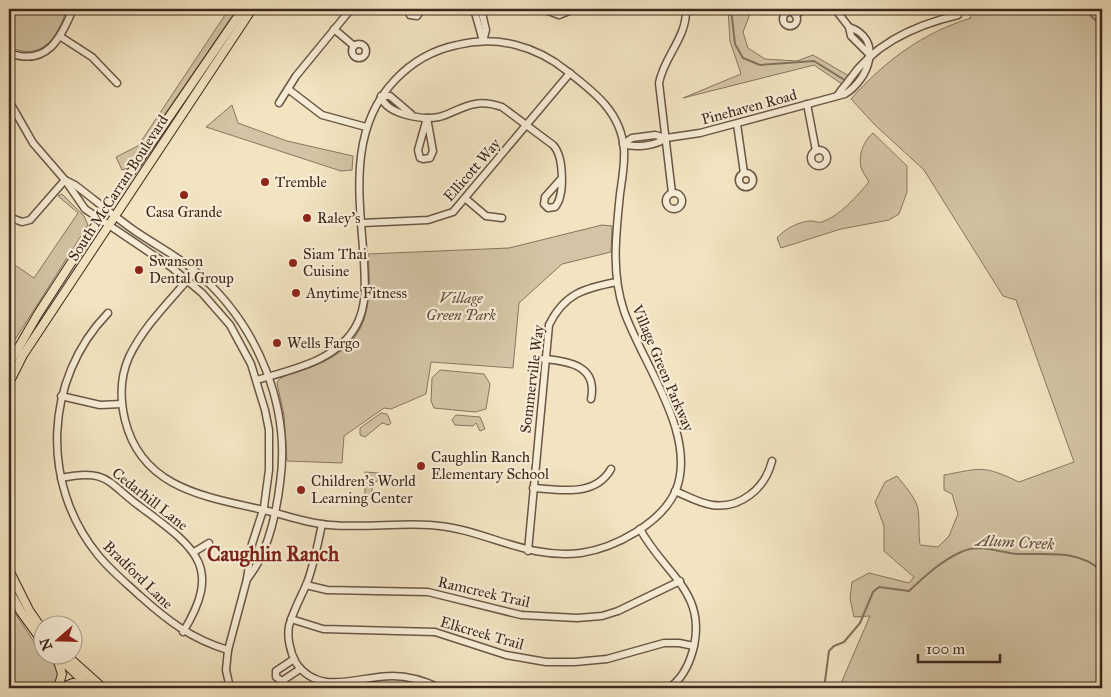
<svg xmlns="http://www.w3.org/2000/svg" width="1111" height="697" viewBox="0 0 1111 697" font-family="'IM FELL Great Primer',serif">
	<rect width="100%" height="100%" fill="#f2e4c1"/>
	<filter id="stains"><feTurbulence type="fractalNoise" baseFrequency=".004" numOctaves="4"/><feColorMatrix values="0 0 0 0 .2 0 0 0 0 .09 0 0 0 0 .02 0 0 0 .5 -.17"/></filter>
	<radialGradient id="worn" r=".72"><stop offset=".6" stop-color="#630" stop-opacity="0"/><stop offset="1" stop-color="#630" stop-opacity=".3"/></radialGradient>
	<!-- green -->
	<g fill="#d3c4a5" stroke="#887661">
		<path d="M9,9H67C57,37 43,62 9,47Z"/>
		<polygon points="229,9 237,9 128,168 122,170 116,157 138,146"/>
		<polygon points="728,9 752,9 743,32 748,48 765,59 797,61 813,55 849,76 842,84 814,65 683,98 741,74 730,41"/>
		<path d="M968,9H1102V688H839L870,616L854,617L850,598L852,582L869,573L909,583L914,577L884,551V526L875,502L885,482L897,476C904,485 916,498 918,509C920,521 918,533 920,545L938,547L949,536L958,514L952,494L944,490V475C982,468 983,465 1019,482L1074,462L1016,300L1003,296L924,170L875,125L851,99C885,61 922,33 971,18Z"/>
		<polygon points="232,105 238,123 287,141 353,156 352,170 341,171 206,127"/>
		<path d="M873,133L907,166V192L899,214L889,220L841,229L781,248L777,238C784,229 800,221 811,221C815,221 818,223 822,222C841,215 856,197 869,182C867,178 862,172 861,167C858,155 864,140 873,133Z"/>
		<polygon points="62,194 84,216 88,225 9,349 9,261 34,278 78,213 58,196"/>
		<path d="M602,225L612,226L611,252L562,264L519,303L513,368L431,362L426,394L391,409L384,408L344,436L342,463L287,461L284,415L277,383C280,375 292,374 300,371C365,350 373,317 368,254L509,248Z"/>
		<polygon points="440,370 484,374 490,384 486,409 475,412 434,408 431,401 432,378"/>
		<polygon points="381,413 387,414 391,423 389,425 382,423 365,437 360,435 360,428"/>
		<polygon points="456,415 480,417 485,429 480,431 476,423 473,426 455,425 452,420"/>
		<polygon points="365,472 379,473 378,481 373,482 371,499 365,496"/>
		<polygon points="9,604 42,654 57,667 59,672 57,681 52,688 18,688 9,682"/>
	</g>
	<g fill="none" stroke-linecap="round" stroke-linejoin="round">
		<!-- stream -->
		<g stroke="#84725e" stroke-width="2">
			<polyline points="731,9 735,44 743,58 760,65 814,61 843,79"/>
			<polyline points="1089,9 1091,16 1102,26"/>
			<path d="M820,688L825,681L829,651L834,646L844,642L860,623L873,592L879,587L909,591C925,576 941,561 961,552C980,543 1000,553 1018,554C1047,555 1081,549 1102,572"/>
		</g>
		<!-- minor casing -->
		<g stroke="#6a5646" stroke-width="9">
			<g id="minor">
				<polyline points="408,9 410,15 417,16 422,9"/>
				<polyline points="474,9 483,41"/>
				<polyline points="481,9 486,30 483,41"/>
				<polyline points="543,9 559,15 574,9"/>
				<polyline points="835,9 849,27 851,36 871,56"/>
				<circle cx="790" cy="19" r="7"/>
				<polyline points="795,15 805,9"/>
				<polyline points="334,29 354,46"/>
				<polyline points="61,37 92,57 117,83"/>
				<circle cx="359" cy="51" r="7"/>
				<path d="M9,53C47,67 61,38 73,9"/>
				<polyline points="288,89 322,115 366,127"/>
				<path d="M838,95C841,89 846,85 850,79C875,43 915,25 958,15L956,9"/>
				<polyline points="9,101 33,143 65,180 85,209 171,267 202,293 230,325 251,364 265,410 269,430 269,470 264,507 252,544 247,579 228,650 226,670 230,688"/>
				<polyline points="279,103 296,76 351,9"/>
				<polyline points="807,104 816,151"/>
				<path d="M411,114L390,96H381C386,115 423,120 439,117C451,114 462,106 475,104C485,102 493,104 502,107L553,145C564,156 565,196 555,207L548,208L544,204L545,197L561,179"/>
				<polygon points="427,118 433,151 430,158 423,159 420,158 418,150"/>
				<polyline points="737,124 744,173"/>
				<path d="M623,144L632,138L655,135L666,138L700,133L845,94C869,79 884,39 849,27"/>
				<path d="M623,144C635,148 656,146 666,138"/>
				<circle cx="819" cy="158" r="8"/>
				<circle cx="746" cy="180" r="7"/>
				<path d="M65,180L75,185C95,200 115,217 135,231C157,246 181,258 201,276C258,327 291,407 280,483C276,515 268,554 247,579"/>
				<path d="M672,193L659,83C664,56 687,38 686,9"/>
				<circle cx="674" cy="201" r="8"/>
				<polyline points="466,199 486,216 502,218"/>
				<polyline points="9,217 22,222 30,220 65,180"/>
				<polyline points="362,223 428,220 453,212 570,73"/>
				<path d="M195,271C173,298 144,325 129,357C120,377 120,399 125,420C142,490 208,497 268,511C288,516 309,524 330,525C363,528 397,523 430,525C483,528 525,560 581,553C615,548 662,523 676,490C698,435 642,363 624,311C611,273 616,234 620,194C622,180 625,164 624,149C621,112 594,92 567,71C536,46 497,35 457,45C433,50 411,63 395,80C347,130 360,200 364,262C365,283 367,304 357,324C338,361 293,369 257,380"/>
				<path d="M108,313C44,379 40,484 98,555C110,570 125,582 139,595C167,620 191,639 228,650"/>
				<path d="M544,359C569,361 598,366 591,399"/>
				<polyline points="61,396 100,405 122,404"/>
				<path d="M61,478C109,468 107,483 142,508C194,547 224,566 183,632"/>
				<path d="M533,488C561,490 595,497 611,469"/>
				<path d="M675,491C687,496 699,503 712,505C740,509 765,489 772,461"/>
				<path d="M322,524C318,544 314,564 307,583C301,597 293,611 289,626C287,637 290,652 296,663C320,697 357,676 393,676C410,676 425,681 440,688"/>
				<path d="M640,529C664,574 708,592 693,650C689,665 682,679 669,688"/>
				<path d="M528,551L549,325C564,294 584,288 617,282"/>
				<polyline points="194,552 209,543"/>
				<polyline points="306,585 327,590 428,592 521,615 577,618 602,616 618,611 680,581"/>
				<polyline points="291,619 323,629 435,632 506,655 546,662 575,662 607,659 664,643 679,643 694,646"/>
				<polyline points="294,659 276,671 276,677 282,681 300,669"/>
			</g>
		</g>
		<!-- major casing -->
		<g stroke="#3c271d" stroke-width="10">
			<g id="major">
				<polyline points="9,364 38,314 106,209 243,9"/>
				<polyline points="9,383 23,355 252,9"/>
				<polyline points="9,570 29,610 42,629"/>
				<polyline points="9,590 21,612 42,641"/>
				<polyline points="55,654 91,688"/>
				<polyline points="65,654 103,688"/>
				<polyline points="58,661 62,674 58,688"/>
				<polyline points="60,688 73,683 87,685"/>
			</g>
		</g>
		<!-- minor -->
		<use href="#minor" stroke="#f7edd7" stroke-width="6"/>
		<!-- major -->
		<use href="#major" stroke="#f2e4c1" stroke-width="8"/>
	</g>
	<!-- markers -->
	<g fill="#8f2418" stroke="#f7edd7" stroke-width="2">
		<circle cx="265" cy="182" r="5"/>
		<circle cx="184" cy="195" r="5"/>
		<circle cx="307" cy="218" r="5"/>
		<circle cx="293" cy="263" r="5"/>
		<circle cx="139" cy="270" r="5"/>
		<circle cx="296" cy="293" r="5"/>
		<circle cx="277" cy="343" r="5"/>
		<circle cx="421" cy="466" r="5"/>
		<circle cx="301" cy="490" r="5"/>
	</g>
	<g text-anchor="middle" dominant-baseline="central" stroke-width="4.5" stroke-linejoin="round" paint-order="stroke">
		<!-- street labels -->
		<g font-size="15" fill="#3c271d" stroke="#f7edd7">
			<text transform="translate(749 107) rotate(-15)">Pinehaven Road</text>
			<text transform="translate(472 170) rotate(-49)">Ellicott Way</text>
			<text transform="translate(118 188) rotate(-57)">South McCarran Boulevard</text>
			<text transform="translate(663 368) rotate(67)">Village Green Parkway</text>
			<text transform="translate(532 379) rotate(-83)">Sommerville Way</text>
			<text transform="translate(150 499) rotate(38)">Cedarhill Lane</text>
			<text transform="translate(138 575) rotate(44)">Bradford Lane</text>
			<text transform="translate(484 592) rotate(13)">Ramcreek Trail</text>
			<text transform="translate(482 633) rotate(16)">Elkcreek Trail</text>
		</g>
		<!-- poi labels -->
		<g font-size="15" fill="#3c271d" stroke="#f7edd7" text-anchor="start">
			<text x="275" y="182">Tremble</text>
			<text x="184" y="212" text-anchor="middle">Casa Grande</text>
			<text x="317" y="218">Raley's</text>
			<text x="303" y="254">Siam Thai<tspan x="303" dy="17">Cuisine</tspan></text>
			<text x="149" y="261">Swanson<tspan x="149" dy="17">Dental Group</tspan></text>
			<text x="306" y="293">Anytime Fitness</text>
			<text x="287" y="343">Wells Fargo</text>
			<text x="431" y="457">Caughlin Ranch<tspan x="431" dy="17">Elementary School</tspan></text>
			<text x="311" y="481">Children's World<tspan x="311" dy="17">Learning Center</tspan></text>
		</g>
		<!-- park labels -->
		<g font-size="15" font-style="italic" fill="#624e3f" stroke="#f7edd7">
			<text x="461" y="298">Village<tspan x="461" dy="17">Green Park</tspan></text>
		</g>
		<!-- water labels -->
		<g font-size="16" font-style="italic" fill="#604c3d" stroke="#f7edd7">
			<text transform="translate(1015 542) rotate(3)">Alum Creek</text>
		</g>
		<!-- district labels -->
		<g font-size="20" font-weight="bold" fill="#7a1f14" stroke="#f7edd7">
			<text x="273" y="554">Caughlin Ranch</text>
		</g>
	</g>
	<!-- margin -->
	<rect width="1111" height="697" fill="none" stroke="#f2e4c1" stroke-width="30"/>
	<rect x="10" y="10" width="1091" height="677" fill="none" stroke="#3c271d" stroke-width="2.5"/>
	<rect x="15" y="15" width="1081" height="667" fill="none" stroke="#3c271d"/>
	<!-- north arrow -->
	<g transform="translate(58 640) rotate(250)"><circle r="24" fill="#f7edd7" stroke="#ac9e8d"/>
	<path d="M0-4L9 19L0 12L-9 19Z" fill="#8f2418"/>
	<text y="-8" font-size="14" font-weight="bold" text-anchor="middle" fill="#3c271d">N</text>
	</g>
	<!-- scale -->
	<path d="M918 654v8h82v-8" fill="none" stroke="#3c271d" stroke-width="2.5"/>
	<text x="926" y="654" font-size="15" fill="#3c271d" stroke="#f7edd7" stroke-width="4" paint-order="stroke">100 m</text>
	<rect width="100%" height="100%" filter="url(#stains)"/>
	<rect width="100%" height="100%" fill="url(#worn)"/>
</svg>
